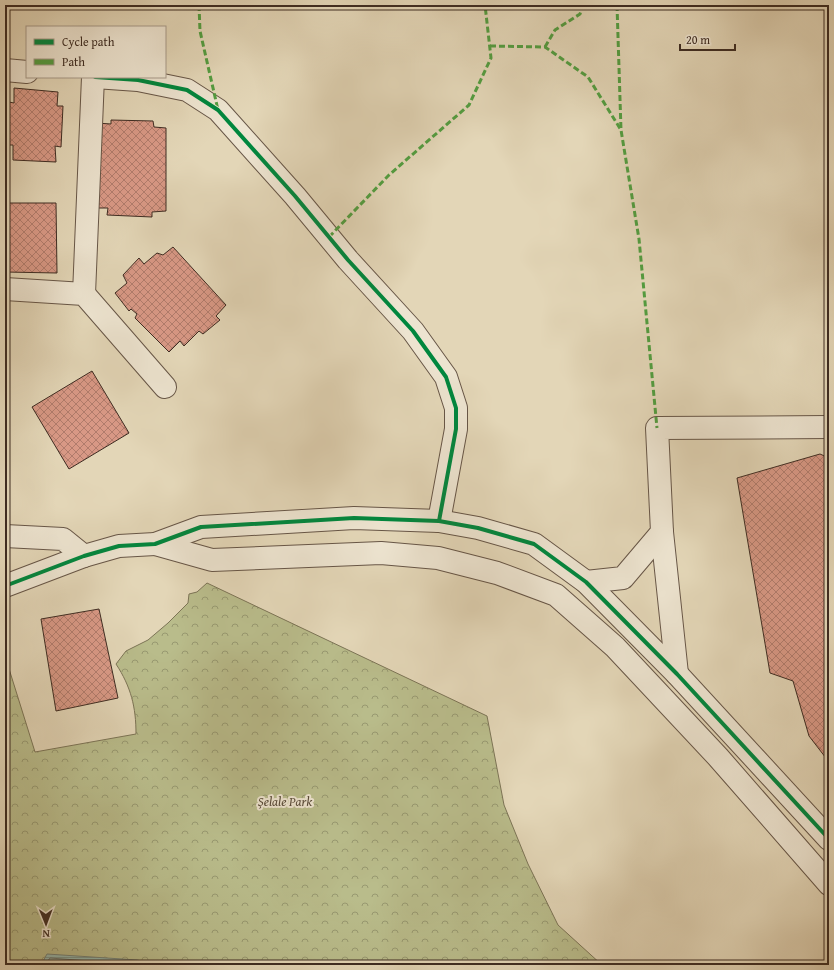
<svg xmlns="http://www.w3.org/2000/svg" width="834" height="970" viewBox="0 0 834 970" font-family="'Gentium Book Plus',serif">
	<defs>
		<pattern id="park-crowns" width="20" height="18" patternUnits="userSpaceOnUse"><rect width="20" height="18" fill="#b9bc8b"/><path d="M2 6a3 3 0 1 1 6 0M12 15a3 3 0 1 1 6 0" fill="none" stroke="#989971"/></pattern>
		<pattern id="water-rules" width="6" height="5" patternUnits="userSpaceOnUse"><rect width="6" height="5" fill="#95b9b0"/><path d="M0 2.5h6" fill="none" stroke="#7b978f"/></pattern>
		<pattern id="building-cross-hatch" width="8" height="8" patternUnits="userSpaceOnUse"><rect width="8" height="8" fill="#d89885"/><path d="M0 0l8 8M0 8l8-8" fill="none" stroke="#b17c6c"/></pattern>
	</defs>
	<rect width="100%" height="100%" fill="#e3d6b7"/>
	<filter id="stains"><feTurbulence type="fractalNoise" baseFrequency=".005" numOctaves="4"/><feColorMatrix values="0 0 0 0 .2 0 0 0 0 .09 0 0 0 0 .02 0 0 0 .5 -.17"/></filter>
	<radialGradient id="worn" r=".72"><stop offset=".6" stop-color="#630" stop-opacity="0"/><stop offset="1" stop-color="#630" stop-opacity=".3"/></radialGradient>
	<!-- park -->
	<path fill="url(#park-crowns)" stroke="#7c7456" d="M207,583L487,716L504,805L528,864L558,925L602,965H5V656L35,752L136,734C136,707 131,687 116,664L126,651L148,640L168,623L188,603L189,594L197,592Z"/>
	<!-- water -->
	<polygon fill="url(#water-rules)" stroke="#728177" points="47,954 137,960 163,965 41,965"/>
	<g fill="none" stroke-linecap="round" stroke-linejoin="round">
		<!-- shore -->
		<polyline stroke="#6a7269" stroke-width="1" points="45,965 50,958 141,965"/>
	</g>
	<!-- building -->
	<g fill="url(#building-cross-hatch)" stroke="#3e2c22">
		<polygon points="14,88 58,92 57,106 63,106 61,147 55,146 56,162 13,160 13,145 9,145 9,102 14,103"/>
		<polygon points="111,120 153,121 154,127 166,128 166,211 152,212 152,217 107,215 108,208 96,208 96,123 111,124"/>
		<polygon points="5,203 56,203 57,273 5,272"/>
		<polygon points="173,247 226,305 216,316 220,320 203,334 199,331 184,346 180,341 169,352 135,318 137,314 131,309 129,311 115,293 127,283 123,275 139,258 144,264 157,253 163,255"/>
		<polygon points="92,371 129,433 69,469 32,407"/>
		<polygon points="820,454 829,458 829,762 809,736 793,681 770,673 737,478"/>
		<polygon points="99,609 118,698 56,711 41,619"/>
	</g>
	<g fill="none" stroke-linecap="round" stroke-linejoin="round">
		<!-- minor casing -->
		<g stroke="#675647" stroke-width="24">
			<g id="minor">
				<polyline points="5,70 27,72"/>
				<polyline points="95,77 138,80 187,90 218,110 295,196 348,260 413,331 446,377 456,408 456,429 439,521"/>
				<polyline points="5,289 84,294 165,387"/>
				<polyline points="84,294 93,77"/>
				<polyline points="662,532 677,674"/>
				<polyline points="5,536 63,539 84,556"/>
				<polyline points="155,544 212,560 381,553 438,558 497,573 556,595 615,647 718,757 829,884"/>
				<polyline points="586,582 623,578 662,532 657,428 829,427"/>
				<polyline points="5,586 84,556 119,546 155,544 201,527 354,518 439,521 478,528 534,544 586,582 677,674 829,839"/>
			</g>
		</g>
		<!-- minor -->
		<use href="#minor" stroke="#ede4d0" stroke-width="22"/>
		<!-- quiet -->
		<g stroke="#539d40" stroke-width="3" stroke-dasharray="6 3" stroke-linecap="butt">
			<polyline points="199,5 200,31 218,110"/>
			<polyline points="617,5 621,130"/>
			<polyline points="490,46 545,47 588,77 621,130 639,239 657,428"/>
			<polyline points="545,47 555,30 580,14 583,5"/>
			<polyline points="329,237 389,175 469,105 491,58 485,5"/>
		</g>
		<!-- cycleway casing -->
		<g stroke="#ede4d0" stroke-width="6">
			<g id="cycleway">
				<polyline points="95,77 138,80 187,90 218,110 295,196 348,260 413,331 446,377 456,408 456,429 439,521"/>
				<polyline points="5,586 84,556 119,546 155,544 201,527 354,518 439,521 478,528 534,544 586,582 677,674 829,839"/>
			</g>
		</g>
		<!-- cycleway -->
		<use href="#cycleway" stroke="#00873e" stroke-width="4"/>
	</g>
	<g text-anchor="middle" dominant-baseline="central" stroke-width="4" stroke-linejoin="round" paint-order="stroke">
		<!-- park labels -->
		<g font-size="13" font-style="italic" fill="#574937" stroke="#ede4d0">
			<text x="285" y="801">Şelale Park</text>
		</g>
	</g>
	<!-- margin -->
	<rect width="834" height="970" fill="none" stroke="#e3d6b7" stroke-width="20"/>
	<rect x="6" y="6" width="822" height="958" fill="none" stroke="#3e2c22" stroke-width="2"/>
	<rect x="10" y="10" width="814" height="950" fill="none" stroke="#3e2c22"/>
	<!-- legend -->
	<rect x="26" y="26" width="140" height="52" fill="#ede4d0" stroke="#a79a8a"/>
	<rect x="34" y="39" width="20" height="6" fill="#00873e" stroke="#a79a8a"/>
	<text x="62" y="46" font-size="12" fill="#3e2c22">Cycle path</text>
	<rect x="34" y="59" width="20" height="6" fill="#539d40" stroke="#a79a8a"/>
	<text x="62" y="66" font-size="12" fill="#3e2c22">Path</text>
	<!-- north arrow -->
	<g transform="translate(46 924) rotate(179)" stroke="#ede4d0" stroke-width="3" paint-order="stroke">
	<path d="M0-3L7 15L0 10L-7 15Z" fill="#3e2c22"/>
	<text y="-6" font-size="11" font-weight="bold" text-anchor="middle" fill="#3e2c22">N</text>
	</g>
	<!-- scale -->
	<path d="M680 44v6h55v-6" fill="none" stroke="#3e2c22" stroke-width="2"/>
	<text x="686" y="44" font-size="12" fill="#3e2c22" stroke="#ede4d0" stroke-width="3" paint-order="stroke">20 m</text>
	<rect width="100%" height="100%" filter="url(#stains)"/>
	<rect width="100%" height="100%" fill="url(#worn)"/>
</svg>
